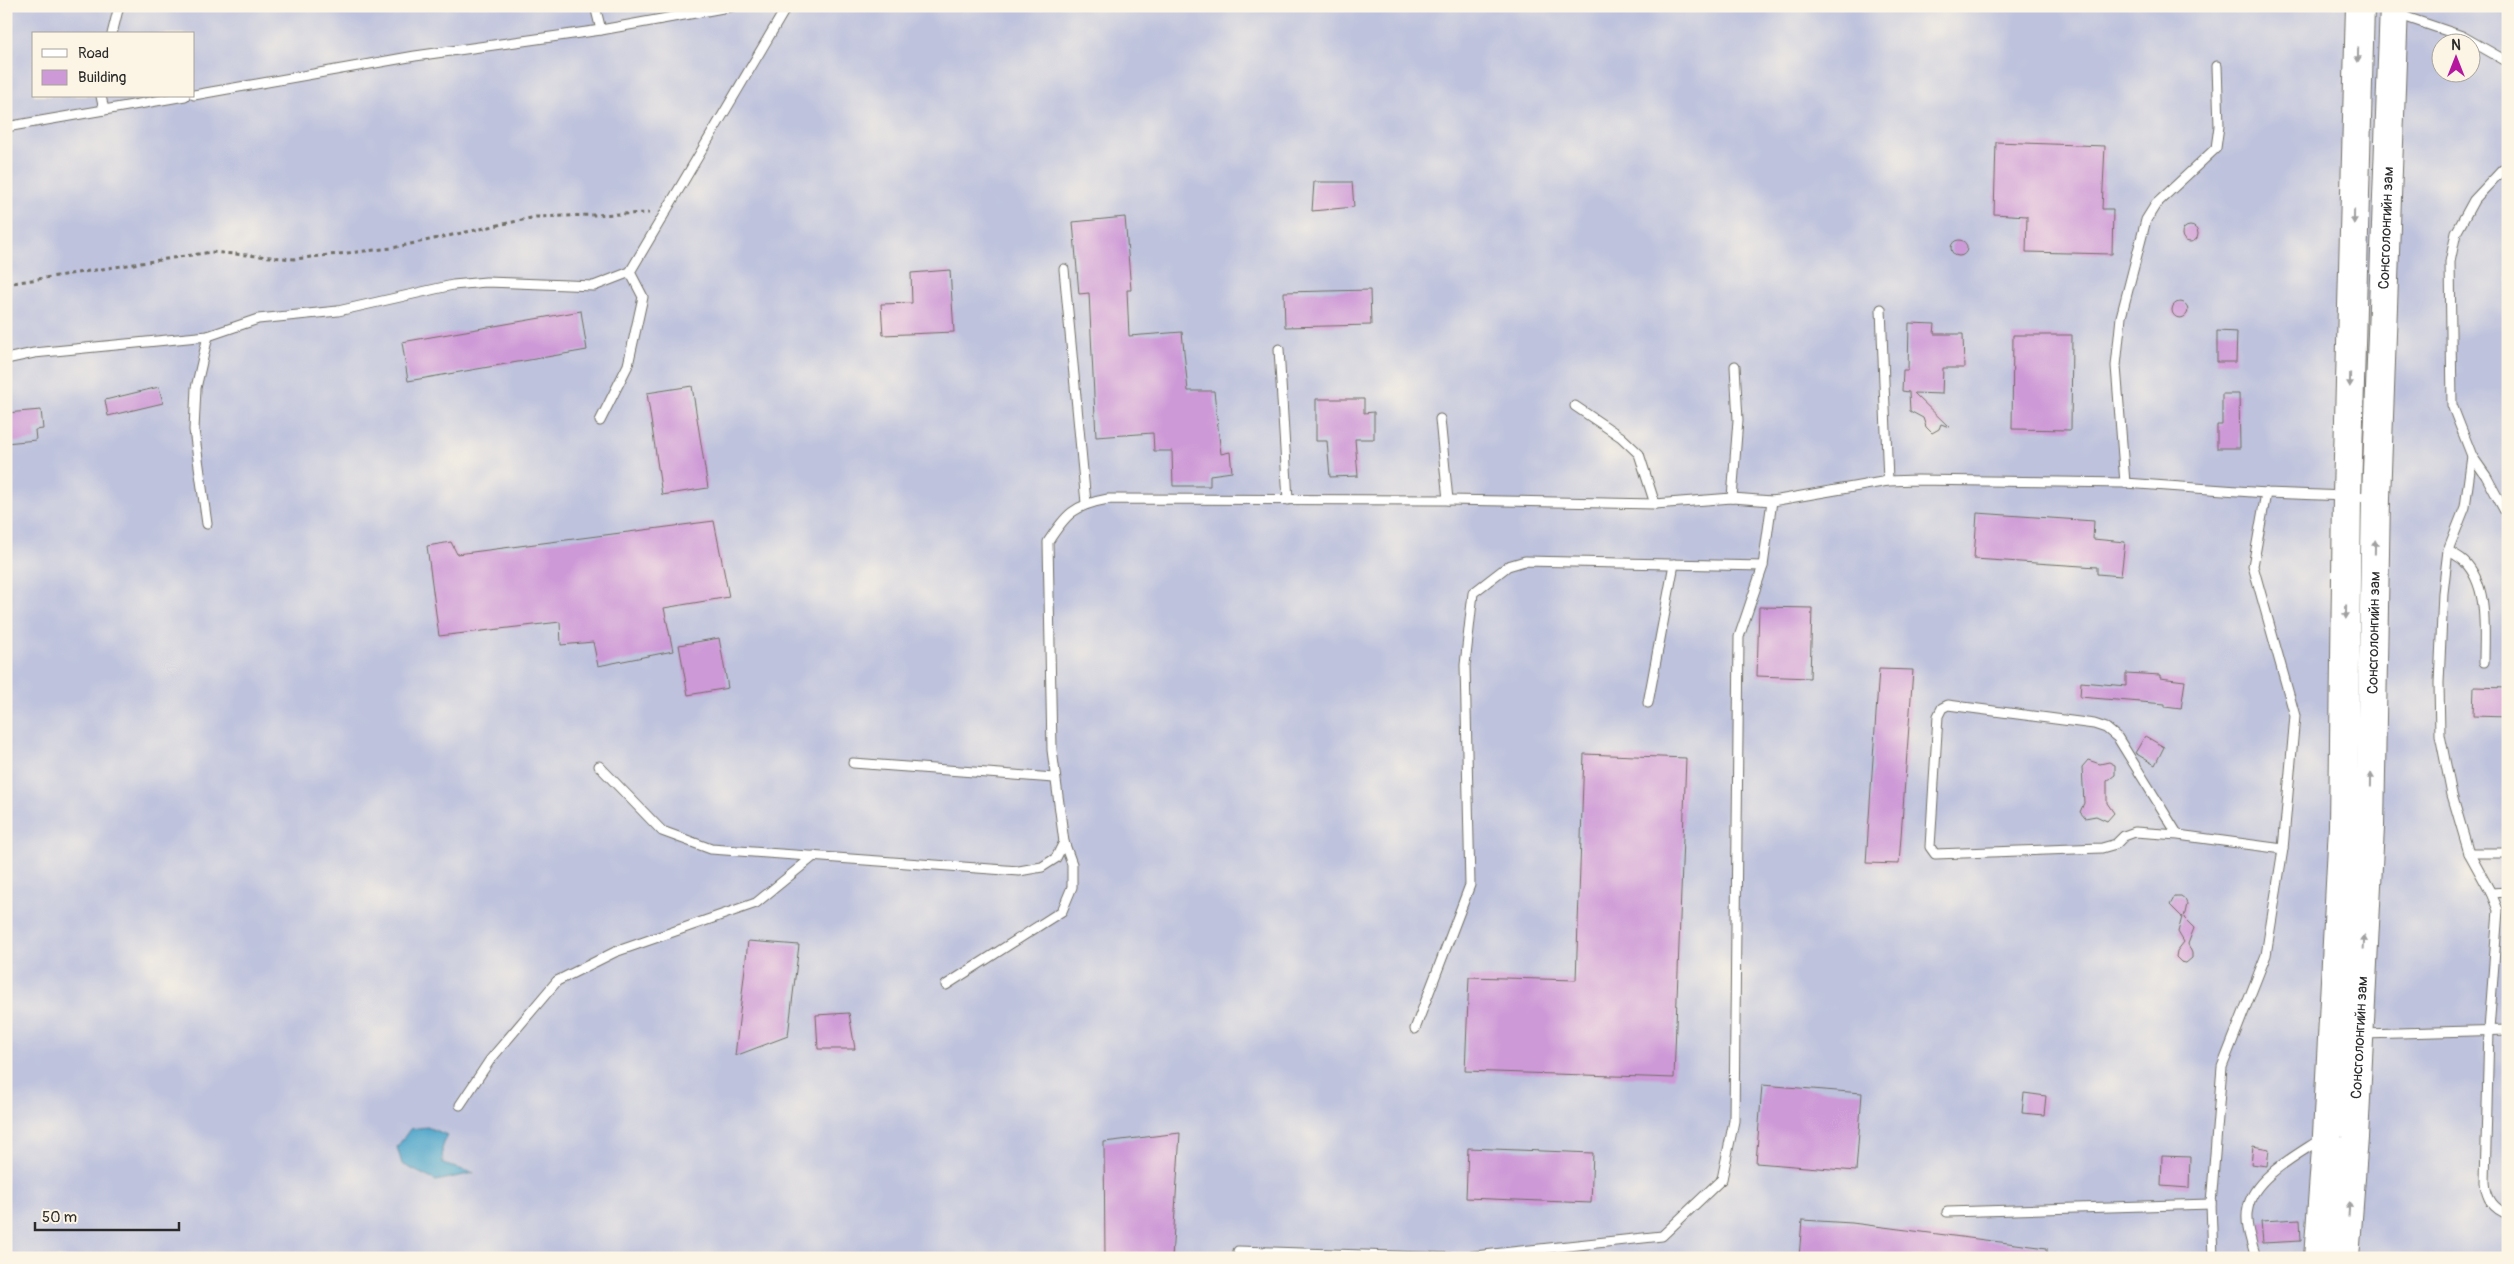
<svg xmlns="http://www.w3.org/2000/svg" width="2514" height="1264" viewBox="0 0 2514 1264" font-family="Pangolin,sans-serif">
	<rect width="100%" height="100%" fill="#fcf5e5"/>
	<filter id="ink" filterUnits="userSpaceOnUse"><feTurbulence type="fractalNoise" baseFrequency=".02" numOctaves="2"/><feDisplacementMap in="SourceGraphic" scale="10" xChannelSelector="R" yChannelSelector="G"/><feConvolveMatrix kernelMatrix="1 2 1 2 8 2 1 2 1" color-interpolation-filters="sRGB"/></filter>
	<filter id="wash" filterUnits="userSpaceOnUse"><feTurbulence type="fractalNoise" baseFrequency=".0096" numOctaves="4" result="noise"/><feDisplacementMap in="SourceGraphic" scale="20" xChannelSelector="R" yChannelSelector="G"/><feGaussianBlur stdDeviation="1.12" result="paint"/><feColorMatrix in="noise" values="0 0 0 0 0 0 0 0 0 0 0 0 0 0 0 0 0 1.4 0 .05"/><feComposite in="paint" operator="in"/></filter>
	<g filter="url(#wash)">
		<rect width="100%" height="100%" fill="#f4ecd3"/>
		<!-- industrial -->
		<path fill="#bec2dd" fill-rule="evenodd" d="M6,6H2508V1258H6ZM34,34H194V96H34ZM2442,42H2472V72H2442Z"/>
		<!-- water -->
		<polygon fill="#4ea5cb" stroke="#3c687b" points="427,1127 447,1135 442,1149 443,1164 474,1173 436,1181 402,1164 397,1147 410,1129"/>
		<g id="blocks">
			<!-- building -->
			<g fill="#cd99d7">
				<polygon points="1996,142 2105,146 2102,209 2113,209 2112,254 2026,252 2027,216 1994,214"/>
				<polygon points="1314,182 1352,182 1354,207 1312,211"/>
				<polygon points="1125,217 1131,290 1127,290 1129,336 1182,332 1188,391 1214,391 1221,454 1230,452 1232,472 1210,475 1210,486 1173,486 1172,451 1154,451 1153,433 1096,437 1089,293 1079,294 1073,222"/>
				<circle cx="2190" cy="234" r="8"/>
				<circle cx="1959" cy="248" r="8"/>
				<polygon points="950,270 954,332 883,335 881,304 912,303 911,273"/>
				<polygon points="1370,290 1371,325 1285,327 1284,292"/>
				<circle cx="2180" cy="310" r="8"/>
				<polygon points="581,311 587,350 408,381 402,342"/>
				<polygon points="1909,323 1935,324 1934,334 1963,334 1964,368 1943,368 1942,394 1914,393 1949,427 1941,424 1939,429 1932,433 1926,427 1923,418 1910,411 1909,392 1902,391 1903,370 1908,370"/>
				<polygon points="2217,331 2237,332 2236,362 2217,362"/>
				<polygon points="2013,335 2072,335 2071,430 2012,429"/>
				<polygon points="692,386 708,488 662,495 647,393"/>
				<polygon points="159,387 163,403 108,416 105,400"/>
				<polygon points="2222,394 2239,394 2240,448 2217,448 2217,425 2222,425"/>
				<polygon points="1316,399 1364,399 1364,413 1374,412 1374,439 1355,439 1358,476 1330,477 1327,441 1316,441"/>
				<polygon points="41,410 43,429 35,430 36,440 6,443 6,413"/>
				<polygon points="1977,513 2094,521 2093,539 2125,542 2121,576 2097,574 2097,567 1974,559"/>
				<polygon points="714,521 729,597 664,608 673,651 598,666 593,642 561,645 560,622 439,636 427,546 451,542 457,554"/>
				<polygon points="1759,607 1812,608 1810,678 1757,676"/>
				<polygon points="719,638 728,688 688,695 679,645"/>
				<polygon points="1879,669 1913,670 1899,864 1866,863"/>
				<polygon points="2126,673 2160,675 2160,678 2185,681 2181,709 2165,707 2165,704 2080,697 2081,682 2126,686"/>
				<polygon points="2474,687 2508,688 2508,717 2473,716"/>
				<polygon points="2145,736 2164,747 2155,765 2135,753"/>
				<polygon points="1584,754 1686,758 1674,1078 1465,1071 1469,977 1576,980"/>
				<polygon points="2088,760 2100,764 2109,762 2115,765 2115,775 2107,781 2107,803 2114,813 2107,821 2096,816 2085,818 2080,812 2084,803 2082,767"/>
				<polygon points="2175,896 2181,896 2185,899 2187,904 2184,918 2194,928 2188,944 2192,953 2192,958 2186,963 2181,962 2176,957 2177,951 2184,942 2178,932 2182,917 2170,905"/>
				<polygon points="748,941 799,945 788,1036 735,1056"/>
				<polygon points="849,1013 855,1049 818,1049 816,1015"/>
				<polygon points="1762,1085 1862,1093 1856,1171 1756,1163"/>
				<polygon points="2024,1093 2046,1096 2044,1115 2022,1113"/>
				<polygon points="1180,1133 1172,1258 1105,1258 1104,1142"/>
				<polygon points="2253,1146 2269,1149 2267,1166 2251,1164"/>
				<polygon points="1468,1148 1593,1153 1591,1203 1466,1198"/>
				<polygon points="2162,1156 2190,1157 2189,1188 2161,1186"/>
				<polygon points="2300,1219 2301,1241 2263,1243 2261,1221"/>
				<polygon points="1802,1220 1852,1223 2047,1248 2047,1258 1799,1258"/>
			</g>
		</g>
	</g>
	<g filter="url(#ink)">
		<use href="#blocks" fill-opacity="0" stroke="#716f66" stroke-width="1"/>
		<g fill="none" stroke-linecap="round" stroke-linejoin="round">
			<!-- service casing -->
			<g stroke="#716f66" stroke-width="11">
				<g id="service">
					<polyline points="595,6 601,30"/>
					<polyline points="2397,14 2462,36 2508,62"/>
					<polyline points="112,34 119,6"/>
					<polyline points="194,95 415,56 601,30 734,6"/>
					<polyline points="101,96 104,110"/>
					<polyline points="6,127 185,96"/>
					<polyline points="2508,164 2474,200 2456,233 2450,262 2452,405 2472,456 2486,476 2508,517"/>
					<polyline points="1064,269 1086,503"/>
					<polyline points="1881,309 1888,481"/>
					<polyline points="1279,349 1288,500"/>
					<polyline points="6,359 34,353 208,336 258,319 338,311 453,285 486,282 594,286 630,272 787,6"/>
					<polyline points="1575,406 1621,437 1639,454 1655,504"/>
					<polyline points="1440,419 1448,500"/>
					<polyline points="600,421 628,365 643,297 630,272"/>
					<path d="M2472,456L2465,507L2448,550L2443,593L2439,683L2440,735L2452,795L2469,853L2491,893L2498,910L2489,1030L2485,1182C2486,1198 2493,1209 2508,1214"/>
					<polyline points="2125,483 2116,366 2121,317 2146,220 2156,204 2216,148 2219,126 2217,66"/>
					<polyline points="1732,498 1738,420 1735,366"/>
					<polyline points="207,524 194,430 196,388 208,336"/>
					<path d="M2448,550C2453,554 2460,557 2464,561C2489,586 2484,630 2484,662"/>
					<polyline points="1648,703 1674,564"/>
					<polyline points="853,763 1054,778"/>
					<path d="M599,766L662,831L711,849L1019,871L1042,867L1056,858L1064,842L1052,750L1048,542C1066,514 1074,505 1108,499L1448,500L1655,504L1732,498L1772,501L1888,481L1917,480L2125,483L2266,493L2373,497"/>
					<polyline points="2178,835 2118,738 2106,728 2094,724 1948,705 1942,708 1938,716 1930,847 1935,854 2102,848 2116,844 2124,836 2135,832 2178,835 2283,849"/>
					<polyline points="2469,853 2508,853"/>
					<polyline points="2491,893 2508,892"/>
					<polyline points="946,985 1062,911 1072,887 1072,864 1064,842"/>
					<polyline points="1415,1029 1470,885 1465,665 1473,593 1508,566 1525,561 1763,566"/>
					<polyline points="2363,1034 2508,1030"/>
					<polyline points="460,1105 490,1060 557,981 615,952 756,903 814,856"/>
					<polyline points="1947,1212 2211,1204"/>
					<polyline points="1238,1251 1454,1258"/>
					<polyline points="1456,1258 1662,1236 1722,1179 1734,1121 1739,637 1763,566 1772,501"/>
					<polyline points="2213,1258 2211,1204 2222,1067 2266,955 2283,849 2295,716 2253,566 2266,493"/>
					<path d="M2256,1258C2252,1243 2244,1223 2248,1208C2253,1178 2297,1155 2321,1139"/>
				</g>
			</g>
			<!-- primary casing -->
			<g stroke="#716f66" stroke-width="30">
				<g id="primary">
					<polyline points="2318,1258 2327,1135 2343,826 2347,495 2360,6"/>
					<path id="s1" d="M2345,1258L2354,1137L2370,827L2376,498L2394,6"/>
				</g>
			</g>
			<!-- path -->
			<polyline stroke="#716f66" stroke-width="3" stroke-dasharray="4 4" stroke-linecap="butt" points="6,284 211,252 294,259 392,248 536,217 649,213"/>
			<!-- service -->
			<use href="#service" stroke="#fff" stroke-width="9"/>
			<!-- primary -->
			<use href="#primary" stroke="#fff" stroke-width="28"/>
		</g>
		<!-- one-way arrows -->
		<defs><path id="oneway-solid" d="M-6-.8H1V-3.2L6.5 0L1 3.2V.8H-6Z" transform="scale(1.25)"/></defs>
		<g fill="#a0a0a0">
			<use href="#oneway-solid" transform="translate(2358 55) rotate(91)"/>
			<use href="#oneway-solid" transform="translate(2354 217) rotate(91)"/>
			<use href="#oneway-solid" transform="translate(2350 380) rotate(91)"/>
			<use href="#oneway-solid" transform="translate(2375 547) rotate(-89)"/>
			<use href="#oneway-solid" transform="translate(2346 612) rotate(91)"/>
			<use href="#oneway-solid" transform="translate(2371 780) rotate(-89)"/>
			<use href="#oneway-solid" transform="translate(2364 942) rotate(-87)"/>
			<use href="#oneway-solid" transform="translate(2349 1209) rotate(-86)"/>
		</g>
	</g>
	<g text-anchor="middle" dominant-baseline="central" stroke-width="5" stroke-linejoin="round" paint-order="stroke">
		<!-- street labels -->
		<g font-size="15" fill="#2b2b2b" stroke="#fcf5e5">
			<text stroke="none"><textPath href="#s1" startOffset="1031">Сонсголонгийн зам</textPath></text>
			<text stroke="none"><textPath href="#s1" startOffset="626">Сонсголонгийн зам</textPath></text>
			<text stroke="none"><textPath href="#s1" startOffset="221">Сонсголонгийн зам</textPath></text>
		</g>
	</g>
	<!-- margin -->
	<rect width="2514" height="1264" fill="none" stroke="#fcf5e5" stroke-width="25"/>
	<!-- legend -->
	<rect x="32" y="32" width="162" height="65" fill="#fcf5e5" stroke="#a8a49b"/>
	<rect x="42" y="49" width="25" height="8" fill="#ffffff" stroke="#a8a49b"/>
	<text x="78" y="58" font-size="15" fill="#2b2b2b">Road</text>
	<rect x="42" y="70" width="25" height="15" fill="#cd99d7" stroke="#a8a49b"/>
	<text x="78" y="82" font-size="15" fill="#2b2b2b">Building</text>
	<!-- north arrow -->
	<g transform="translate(2456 58)"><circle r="24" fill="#fcf5e5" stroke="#a8a49b"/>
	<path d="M0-4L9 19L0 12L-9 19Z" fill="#b5179e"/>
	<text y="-8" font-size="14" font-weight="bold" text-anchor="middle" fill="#2b2b2b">N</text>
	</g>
	<!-- scale -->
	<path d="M35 1222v8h144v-8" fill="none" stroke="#2b2b2b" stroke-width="2.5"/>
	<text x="42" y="1222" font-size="15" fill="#2b2b2b" stroke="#fcf5e5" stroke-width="4" paint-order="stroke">50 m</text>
</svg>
